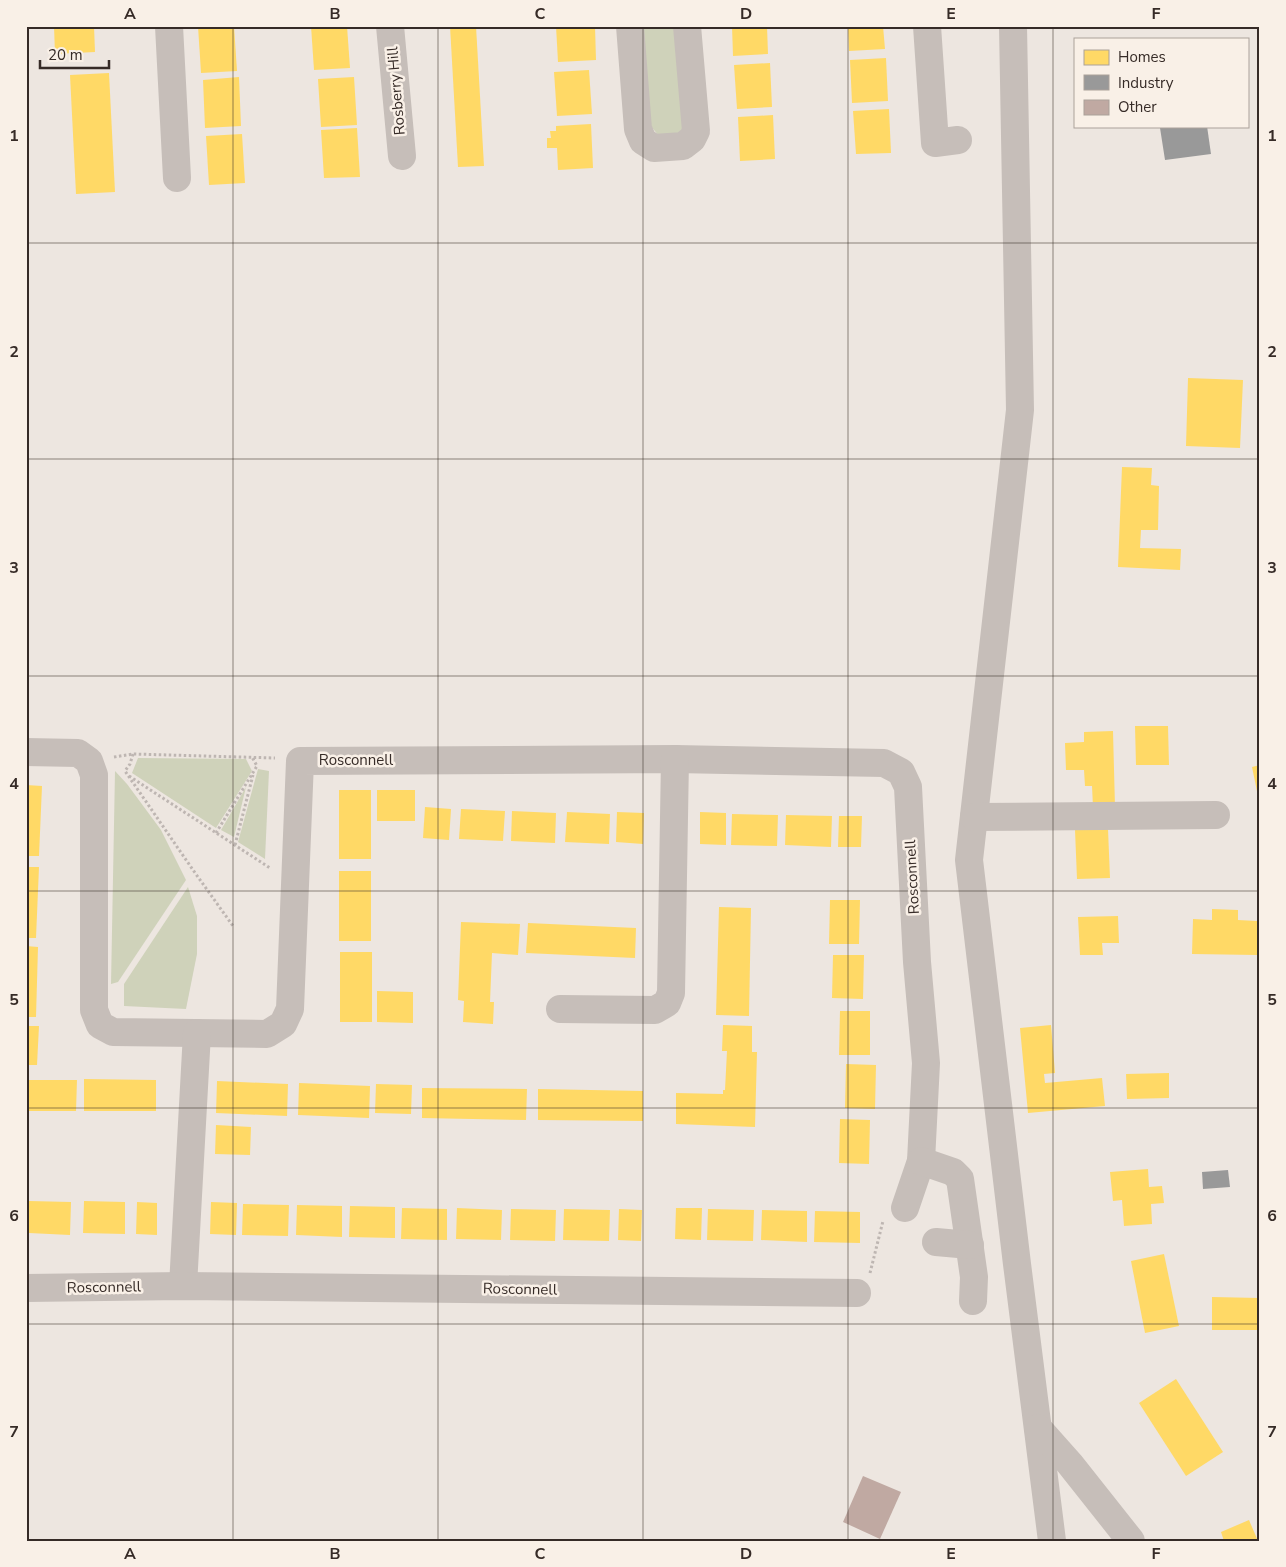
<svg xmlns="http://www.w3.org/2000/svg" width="1286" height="1567" viewBox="0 0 1286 1567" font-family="'Nunito Sans',sans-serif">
	<rect width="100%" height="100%" fill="#ede6e0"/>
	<!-- green -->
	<g fill="#cfd2ba">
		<polygon points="640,26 680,26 687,116 681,131 675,135 659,136 649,124"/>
		<polygon points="138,758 246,759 252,771 216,828 132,773"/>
		<polygon points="258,769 269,771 265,859 238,842"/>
		<polygon points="115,771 127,784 161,830 186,880 118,982 111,984"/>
		<polygon points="246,787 234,837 221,830"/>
		<polygon points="188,887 197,916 197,954 186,1009 124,1006 124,984"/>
	</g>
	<!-- homes -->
	<g fill="#ffd966">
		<polygon points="54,26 94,26 95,52 55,54"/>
		<polygon points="198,26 234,26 237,71 201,73"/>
		<polygon points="311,26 347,26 350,68 314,70"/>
		<polygon points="450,26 476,26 484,166 458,167"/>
		<polygon points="556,26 595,26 596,60 558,62"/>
		<polygon points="732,26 767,26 768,54 733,56"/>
		<polygon points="848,26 883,26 885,49 849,51"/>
		<polygon points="886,58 888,101 852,103 850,60"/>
		<polygon points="770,63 772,107 737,109 734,65"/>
		<polygon points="589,70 592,114 557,116 554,72"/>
		<polygon points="109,73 115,192 76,194 70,75"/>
		<polygon points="239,77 241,126 205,128 203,80"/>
		<polygon points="354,77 357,125 321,127 318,79"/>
		<polygon points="889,109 891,153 856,154 853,111"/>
		<polygon points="773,115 775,159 740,161 738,117"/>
		<polygon points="591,124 593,168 558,170 557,148 547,148 547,138 551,138 550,131 556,131 556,126"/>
		<polygon points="357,128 360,177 324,178 321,130"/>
		<polygon points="242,134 245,183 209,185 206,136"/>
		<polygon points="1188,378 1243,380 1240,448 1186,446"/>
		<polygon points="1122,467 1152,468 1151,485 1159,486 1158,530 1141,530 1140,548 1181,549 1180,570 1118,567"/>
		<polygon points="1135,726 1168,726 1169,765 1136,765"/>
		<polygon points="1113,731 1115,807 1093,807 1092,786 1085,786 1084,770 1066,770 1065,743 1084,742 1084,732"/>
		<polygon points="1260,765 1260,801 1259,801 1252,767"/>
		<polygon points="26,785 42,786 39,856 26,856"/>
		<rect x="339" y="790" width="32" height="69"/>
		<rect x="377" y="790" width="38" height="31"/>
		<polygon points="425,807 451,809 449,840 423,838"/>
		<polygon points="461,809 505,811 503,841 459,839"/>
		<polygon points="512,811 556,813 555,843 511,841"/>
		<polygon points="567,812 610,814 609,844 565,842"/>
		<polygon points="617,812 644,813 643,844 616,842"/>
		<polygon points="700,812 726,813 726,845 700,844"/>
		<polygon points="732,814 778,815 777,846 731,845"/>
		<polygon points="786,815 832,816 831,847 785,845"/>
		<polygon points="839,816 862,816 861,847 838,847"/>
		<polygon points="1108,829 1110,878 1077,879 1075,830"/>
		<polygon points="26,867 39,867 36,938 26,938"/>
		<rect x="339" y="871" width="32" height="70"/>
		<polygon points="830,900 860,900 859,944 829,944"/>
		<polygon points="719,907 751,908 749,1016 716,1015"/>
		<polygon points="1212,909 1238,910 1238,920 1257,921 1257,955 1192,954 1193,919 1212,920"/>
		<polygon points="1118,916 1119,943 1102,943 1103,955 1080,955 1078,917"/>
		<polygon points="461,922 520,924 518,955 492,953 490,1002 494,1002 493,1024 463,1022 464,1001 458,1000"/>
		<polygon points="528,923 636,928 635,958 526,953"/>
		<polygon points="26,946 38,947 36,1017 26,1017"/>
		<rect x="340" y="952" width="32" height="70"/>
		<polygon points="833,955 864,955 863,999 832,998"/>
		<polygon points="377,991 413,992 413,1023 377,1022"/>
		<polygon points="840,1011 870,1011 870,1055 839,1055"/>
		<polygon points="723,1025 752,1026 752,1052 757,1052 755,1127 676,1124 676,1093 723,1094 723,1090 725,1090 727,1051 722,1051"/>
		<polygon points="1051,1025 1055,1073 1044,1074 1045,1083 1102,1078 1105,1106 1028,1113 1020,1028"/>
		<polygon points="26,1026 39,1026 37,1065 26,1065"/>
		<polygon points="846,1064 876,1065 875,1109 845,1108"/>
		<polygon points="1169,1073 1169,1098 1127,1099 1126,1074"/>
		<polygon points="84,1079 156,1080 156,1111 84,1111"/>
		<polygon points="26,1080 77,1080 76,1111 26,1111"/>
		<polygon points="217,1081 288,1084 287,1116 216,1113"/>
		<polygon points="299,1083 370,1086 369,1118 298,1115"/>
		<polygon points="376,1084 412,1085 411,1114 375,1113"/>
		<polygon points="422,1088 527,1089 526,1120 422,1118"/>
		<polygon points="538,1089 643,1091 643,1121 538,1120"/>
		<polygon points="840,1119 870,1120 869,1164 839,1163"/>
		<polygon points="216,1125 251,1127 250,1155 215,1154"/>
		<polygon points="1148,1169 1149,1187 1162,1186 1164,1203 1151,1204 1152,1224 1124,1226 1122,1200 1113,1201 1110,1172"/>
		<polygon points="29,1201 71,1202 70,1235 29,1233"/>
		<polygon points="84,1201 125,1202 125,1234 83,1233"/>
		<polygon points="137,1202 157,1203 157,1235 136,1234"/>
		<polygon points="211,1202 237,1203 236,1235 210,1234"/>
		<polygon points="243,1204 289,1205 288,1236 242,1235"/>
		<polygon points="297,1205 342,1206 342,1237 296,1235"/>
		<polygon points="350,1206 395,1207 395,1238 349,1237"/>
		<polygon points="402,1208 447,1209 447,1240 401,1239"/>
		<polygon points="457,1208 502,1210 501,1240 456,1239"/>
		<polygon points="676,1208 702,1208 701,1240 675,1239"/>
		<polygon points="511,1209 556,1210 555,1241 510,1240"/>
		<polygon points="564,1209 610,1210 609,1241 563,1240"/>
		<polygon points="619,1209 642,1210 641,1241 618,1240"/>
		<polygon points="708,1209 754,1210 753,1241 707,1240"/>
		<polygon points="762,1210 807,1211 807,1242 761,1240"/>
		<polygon points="815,1211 860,1212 860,1243 814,1242"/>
		<polygon points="1164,1254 1179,1326 1145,1333 1131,1261"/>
		<polygon points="1212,1297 1260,1298 1260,1330 1212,1330"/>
		<polygon points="1176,1379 1223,1452 1186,1476 1139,1403"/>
		<polygon points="1249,1520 1258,1541 1224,1541 1221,1532"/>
	</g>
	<!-- industry -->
	<g fill="#999">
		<polygon points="1173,126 1207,126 1211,154 1165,160 1160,128"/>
		<polygon points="1228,1170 1230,1187 1203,1189 1202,1172"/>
	</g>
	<!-- building -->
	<polygon fill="#c0a9a2" points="863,1476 901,1492 880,1539 843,1522"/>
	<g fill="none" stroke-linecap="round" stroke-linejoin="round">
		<!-- path -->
		<g stroke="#beb6b2" stroke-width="3" stroke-dasharray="2.5 2.5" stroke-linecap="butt">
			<polyline points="133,754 130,764 125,771 193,870 233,926"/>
			<polyline points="114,757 133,754 275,758"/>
			<polyline points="129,776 270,868"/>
			<polyline points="216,833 257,766 252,757"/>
			<polyline points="235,845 253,775"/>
			<polyline points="870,1273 883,1221"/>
		</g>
		<!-- minor -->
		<g stroke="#c6beb9" stroke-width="28">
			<polyline points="169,26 177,178"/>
			<polyline points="390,26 402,156"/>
			<polyline points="630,26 638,129 643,141 654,148 683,146 692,139 696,131 687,26"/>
			<polyline points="927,26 935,143 958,140"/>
			<polyline points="1013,26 1020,410 969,860 1017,1264 1052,1541"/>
			<polyline points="26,752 78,753 89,761 94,775 94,1010 100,1025 113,1032 267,1034 283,1024 290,1009 300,761 675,759 884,763 901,772 908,787 917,962 926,1063 921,1161 905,1208"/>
			<polyline points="974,817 1216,815"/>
			<polyline points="560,1009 655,1010 667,1003 671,993 675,759"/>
			<polyline points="921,1161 953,1172 960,1179 974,1277 973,1301"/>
			<polyline points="936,1242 970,1245"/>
			<polyline points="183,1286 197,1033"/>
			<polyline points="26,1288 183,1286 857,1293"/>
			<polyline points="1038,1428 1070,1464 1131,1541"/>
		</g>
	</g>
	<!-- grid -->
	<path fill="none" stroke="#362b27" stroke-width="1" stroke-opacity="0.55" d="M233,26V1541M438,26V1541M643,26V1541M848,26V1541M1053,26V1541M26,243H1260M26,459H1260M26,676H1260M26,891H1260M26,1108H1260M26,1324H1260"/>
	<g text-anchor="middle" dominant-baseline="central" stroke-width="5" stroke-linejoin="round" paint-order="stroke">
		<!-- street labels -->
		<g font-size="15" fill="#362b27" stroke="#f9f0e7">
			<text transform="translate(396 91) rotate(-95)">Rosberry Hill</text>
			<text x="356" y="760">Rosconnell</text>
			<text transform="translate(912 877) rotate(-93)">Rosconnell</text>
			<text transform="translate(104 1287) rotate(-1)">Rosconnell</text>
			<text transform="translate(520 1289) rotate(1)">Rosconnell</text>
		</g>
	</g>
	<!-- border -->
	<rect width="1286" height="1567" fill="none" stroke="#f9f0e7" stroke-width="55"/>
	<!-- legend -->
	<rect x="1074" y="38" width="175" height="90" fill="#f9f0e7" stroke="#aba19a"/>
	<rect x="1084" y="50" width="25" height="15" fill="#ffd966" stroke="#aba19a"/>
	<text x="1118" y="62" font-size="15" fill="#362b27">Homes</text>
	<rect x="1084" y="75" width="25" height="15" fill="#999999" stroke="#aba19a"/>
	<text x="1118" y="88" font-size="15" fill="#362b27">Industry</text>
	<rect x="1084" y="100" width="25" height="15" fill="#c0a9a2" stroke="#aba19a"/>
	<text x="1118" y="112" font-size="15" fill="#362b27">Other</text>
	<!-- scale -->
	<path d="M40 60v8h69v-8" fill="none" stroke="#362b27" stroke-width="2.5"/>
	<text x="48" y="60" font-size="15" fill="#362b27" stroke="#f9f0e7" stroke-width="4" paint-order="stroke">20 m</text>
	<rect x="28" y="28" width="1230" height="1512" fill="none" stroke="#362b27" stroke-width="2"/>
	<g font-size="16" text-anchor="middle" font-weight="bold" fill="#362b27">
		<text x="130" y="19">A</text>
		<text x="335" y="19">B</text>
		<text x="540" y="19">C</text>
		<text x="746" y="19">D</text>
		<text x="951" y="19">E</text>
		<text x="1156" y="19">F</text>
		<text x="14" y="141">1</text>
		<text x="1272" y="141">1</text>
		<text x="14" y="357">2</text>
		<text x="1272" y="357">2</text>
		<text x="14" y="573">3</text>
		<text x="1272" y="573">3</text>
		<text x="14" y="789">4</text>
		<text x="1272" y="789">4</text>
		<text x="14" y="1005">5</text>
		<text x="1272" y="1005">5</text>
		<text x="14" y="1221">6</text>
		<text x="1272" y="1221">6</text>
		<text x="14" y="1437">7</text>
		<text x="1272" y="1437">7</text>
		<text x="130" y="1559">A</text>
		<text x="335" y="1559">B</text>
		<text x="540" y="1559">C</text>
		<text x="746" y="1559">D</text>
		<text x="951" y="1559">E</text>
		<text x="1156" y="1559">F</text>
	</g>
</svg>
